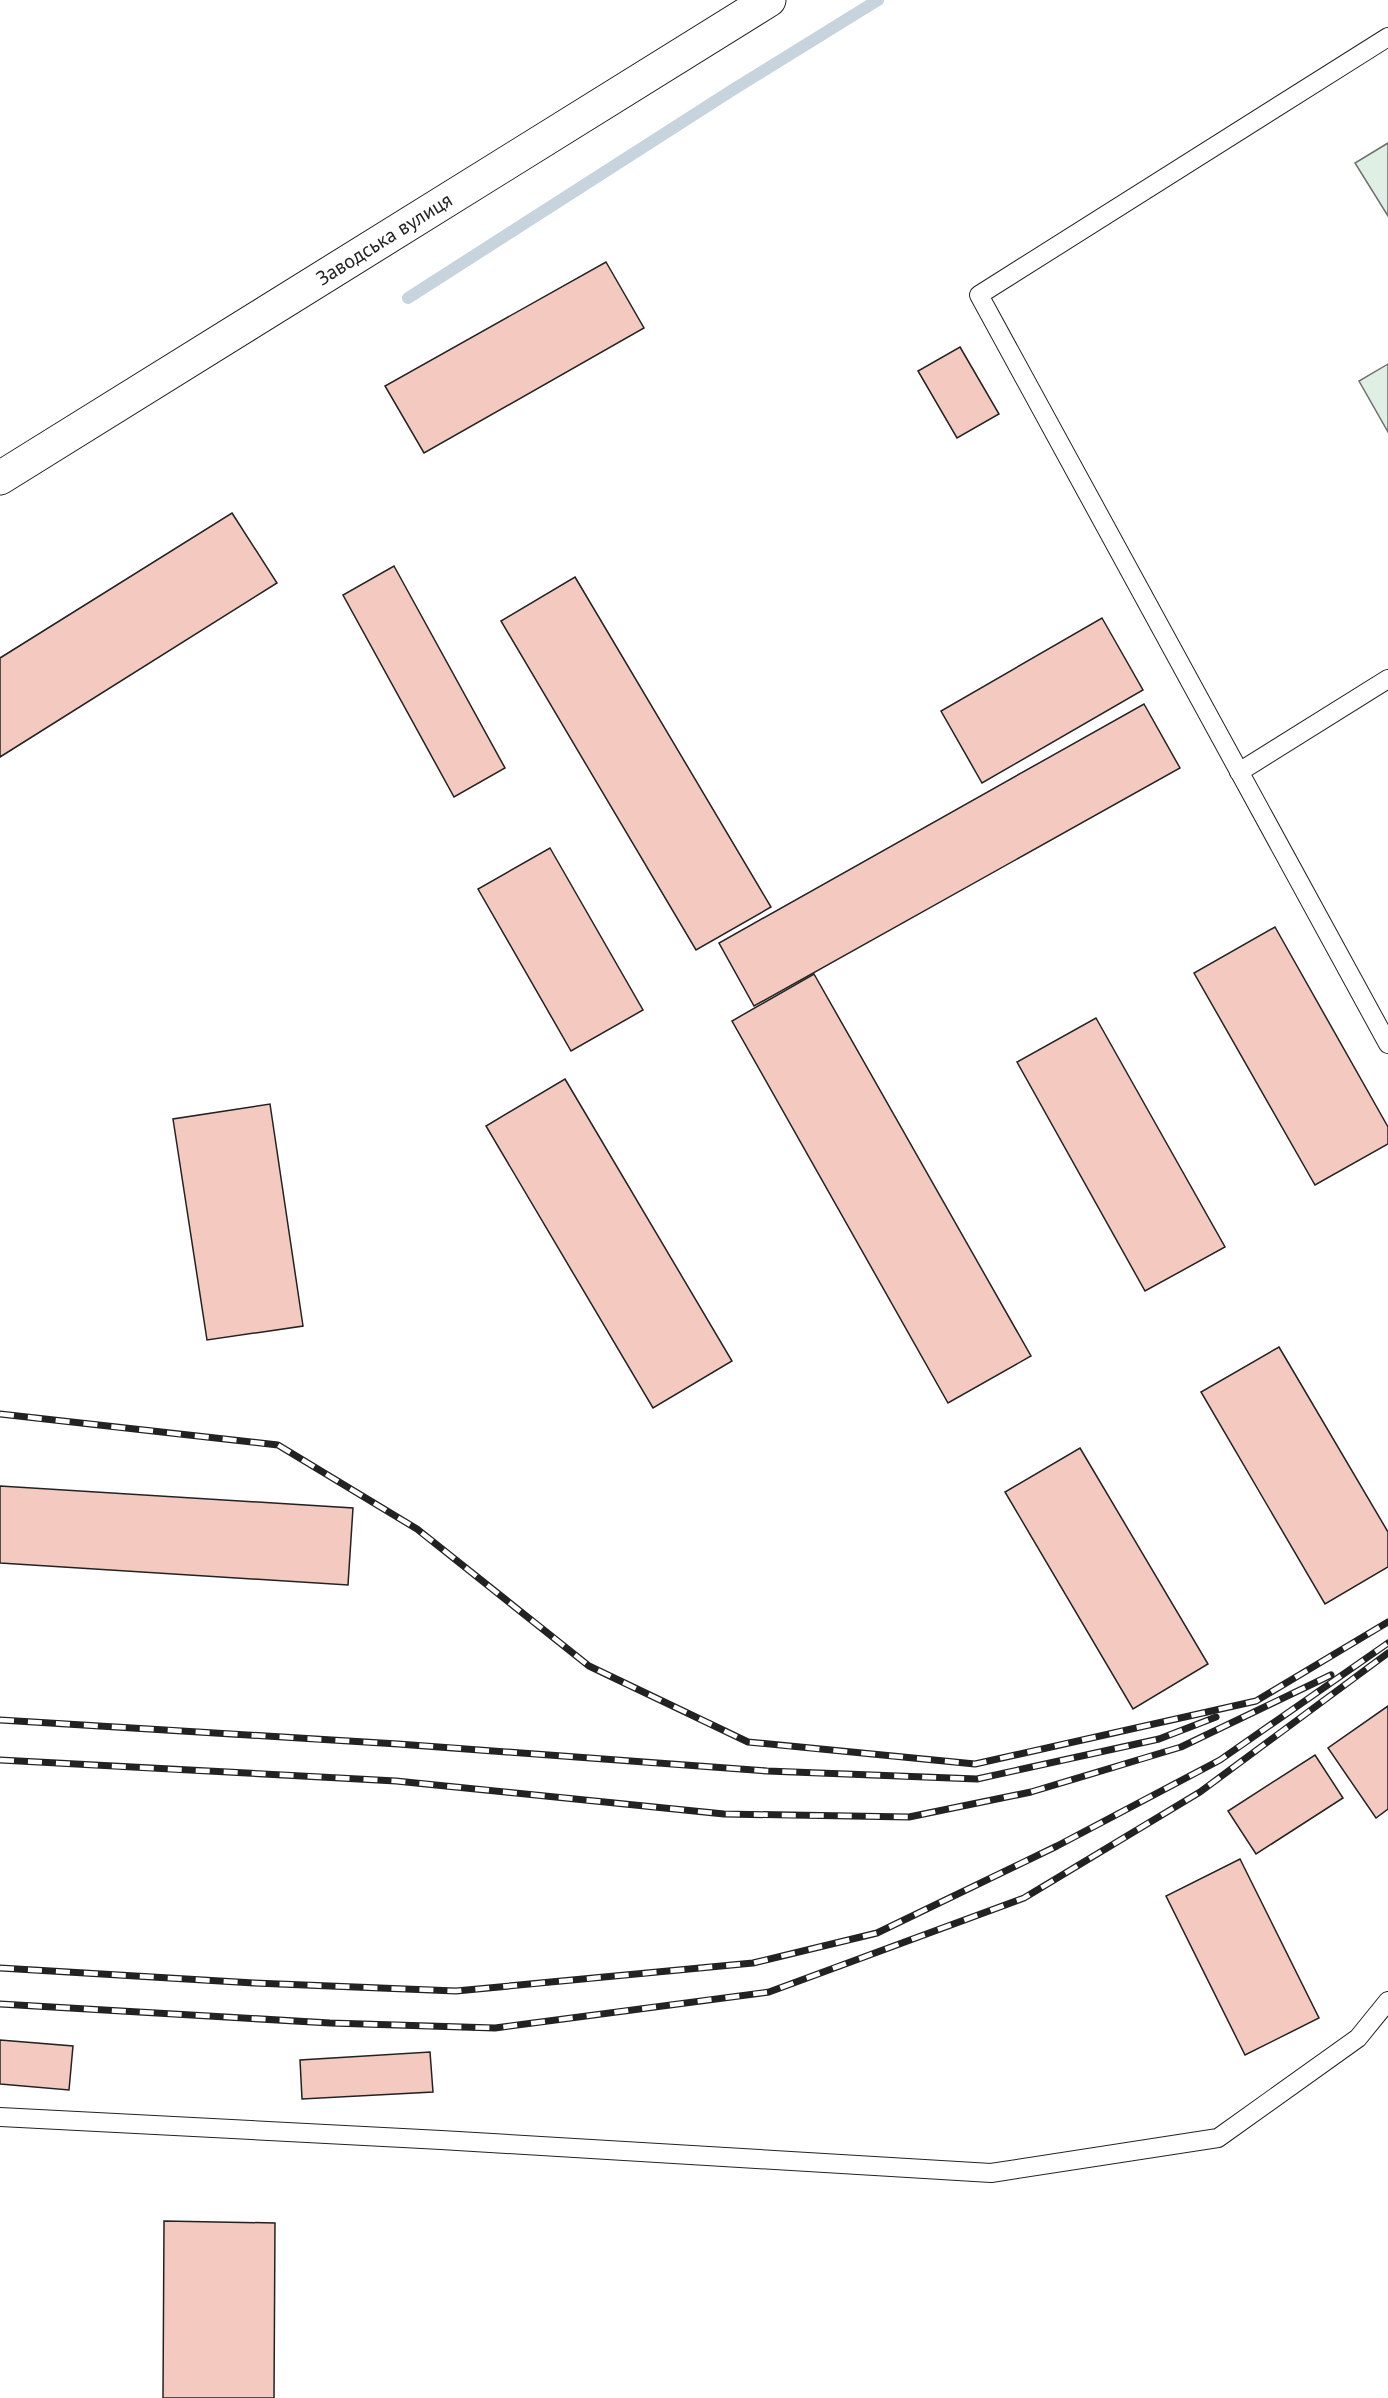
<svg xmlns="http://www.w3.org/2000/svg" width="1388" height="2398" viewBox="0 0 1388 2398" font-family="'PT Sans',sans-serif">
	<rect width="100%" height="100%" fill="#fff"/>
	<!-- green -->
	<g fill="#e0efe3" stroke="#6f6f6f" stroke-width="1.5">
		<polygon points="1388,143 1388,216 1355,163"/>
		<polygon points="1388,364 1388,432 1359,381"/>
	</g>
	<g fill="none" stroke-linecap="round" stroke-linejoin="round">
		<!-- stream -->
		<polyline stroke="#c7d3dd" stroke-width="12" points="408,298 734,89 878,0"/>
	</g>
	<!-- building -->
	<g fill="#f3c9c0" stroke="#222" stroke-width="1.5">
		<polygon points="606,262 644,328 424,453 385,386"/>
		<polygon points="960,347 999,414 957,438 918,371"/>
		<polygon points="232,513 277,583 0,757 0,658"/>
		<polygon points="394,566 505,768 454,797 343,595"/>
		<polygon points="575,577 771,907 696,950 501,621"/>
		<polygon points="1102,618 1143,690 982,783 941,711"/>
		<polygon points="1144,704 1180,768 754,1006 719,943"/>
		<polygon points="550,848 643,1010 571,1051 478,889"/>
		<polygon points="1275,927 1388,1127 1388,1144 1315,1185 1194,973"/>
		<polygon points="814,974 1031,1356 948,1403 732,1021"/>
		<polygon points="1096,1018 1225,1247 1145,1291 1017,1062"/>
		<polygon points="565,1079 732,1361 653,1408 486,1126"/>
		<polygon points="270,1104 303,1326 207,1340 173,1119"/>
		<polygon points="1279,1347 1388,1532 1388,1567 1325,1604 1201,1392"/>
		<polygon points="1080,1448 1208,1664 1133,1709 1005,1492"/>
		<polygon points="0,1486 353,1508 348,1585 0,1563"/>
		<polygon points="1388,1706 1388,1809 1376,1818 1328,1748"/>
		<polygon points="1315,1755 1343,1798 1256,1854 1228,1811"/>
		<polygon points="1240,1859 1319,2018 1245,2055 1166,1896"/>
		<polygon points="0,2040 73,2046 69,2090 0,2084"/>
		<polygon points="430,2052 433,2092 302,2099 300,2060"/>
		<polygon points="164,2221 275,2223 274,2398 163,2398"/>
	</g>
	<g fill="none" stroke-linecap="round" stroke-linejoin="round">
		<!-- lane casing -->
		<g stroke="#222" stroke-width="20">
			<g id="lane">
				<polyline points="1388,37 979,295 1388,1044"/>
				<polyline points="1239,772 1388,679"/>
				<polyline points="0,2117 441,2140 991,2173 1218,2138 1358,2038 1388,2001"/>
			</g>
		</g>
		<!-- street casing -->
		<g stroke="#222" stroke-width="35">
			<polyline id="street" points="0,478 769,0"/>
		</g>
		<!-- lane -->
		<use href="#lane" stroke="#fff" stroke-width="18"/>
		<!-- street -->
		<use href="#street" stroke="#fff" stroke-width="33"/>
		<!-- rail casing -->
		<g stroke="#222" stroke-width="7">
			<g id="rail">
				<polyline points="0,1414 278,1445 417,1529 589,1666 748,1742 975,1764 1256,1701 1388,1622"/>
				<polyline points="0,1720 398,1744 767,1771 977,1779 1159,1739 1216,1717"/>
				<polyline points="0,1760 396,1781 724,1814 909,1817 1031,1792 1181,1747 1331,1675"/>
				<polyline points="0,1968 254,1983 456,1991 753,1963 877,1933 1057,1846 1220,1760 1388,1643"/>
				<polyline points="0,2004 330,2023 495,2028 769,1992 1024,1898 1200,1792 1388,1653"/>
			</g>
		</g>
		<!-- rail -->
		<use href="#rail" stroke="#fff" stroke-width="4.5" stroke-dasharray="14" stroke-linecap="butt"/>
	</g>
	<g text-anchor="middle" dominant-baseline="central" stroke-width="4.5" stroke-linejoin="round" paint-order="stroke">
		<!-- street labels -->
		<g font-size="20" fill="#222" stroke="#fff">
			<text transform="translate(384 239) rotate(-32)">Заводська вулиця</text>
		</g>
	</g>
</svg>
